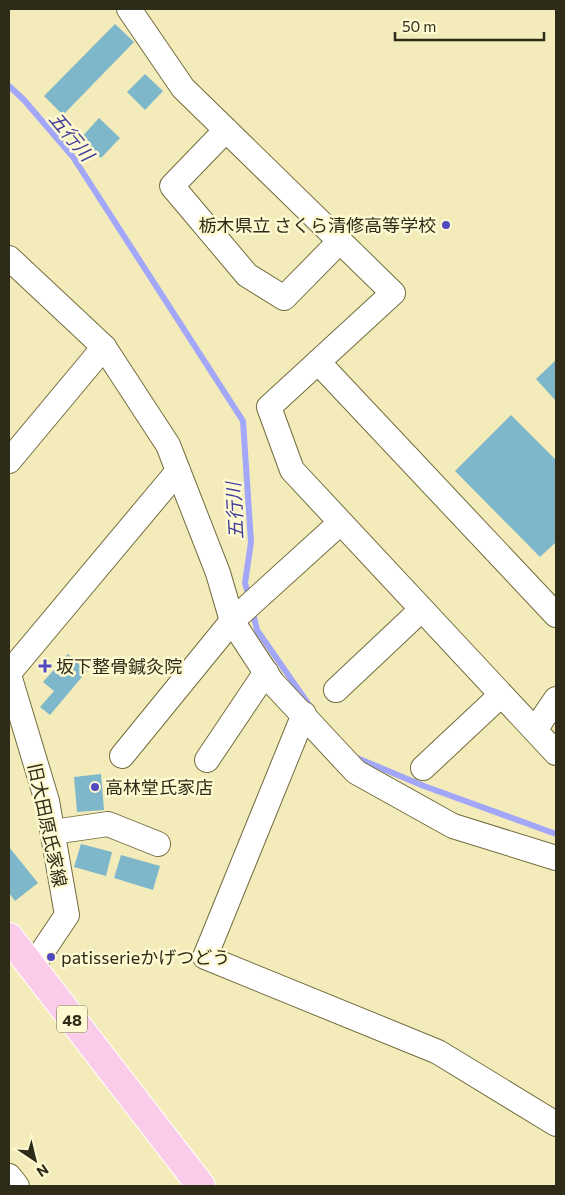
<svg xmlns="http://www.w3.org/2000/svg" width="565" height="1195" viewBox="0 0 565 1195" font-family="Commissioner,'Noto Sans JP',sans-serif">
	<rect width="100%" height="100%" fill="#f3ecba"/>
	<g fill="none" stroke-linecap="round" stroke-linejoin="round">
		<!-- stream -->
		<g stroke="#a3a7f9" stroke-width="6">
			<polyline points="9,86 24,100 73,157 243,421 251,542 245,583 249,597"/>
			<polyline points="252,609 257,630 309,705"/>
			<polyline points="357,758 424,786 556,834"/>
		</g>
	</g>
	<!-- building -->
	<g fill="#7eb7ca">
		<polygon points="115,24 134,42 63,115 44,96"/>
		<polygon points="145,74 163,91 145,110 127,92"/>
		<polygon points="99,118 120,138 101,158 80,139"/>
		<polygon points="556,360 556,401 536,379"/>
		<polygon points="511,415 556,460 556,542 540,557 455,471"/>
		<polygon points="68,654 87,671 50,715 40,707 54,691 43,682"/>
		<polygon points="101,774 104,810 77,812 74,777"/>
		<polygon points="81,844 112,852 106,876 74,867"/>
		<polygon points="9,847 38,883 15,901 9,893"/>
		<polygon points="121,855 160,866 153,890 114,878"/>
	</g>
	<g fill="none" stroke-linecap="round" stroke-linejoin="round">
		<!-- minor casing -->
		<g stroke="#736c3f" stroke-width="26">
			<g id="minor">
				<polyline points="129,9 183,88 393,293 318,362 556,615"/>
				<polyline points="226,130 172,186 247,275 284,298 340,241"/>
				<polyline points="9,258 104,347 168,445 218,573 232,621 272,682 356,772 453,826 556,858"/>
				<polyline points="318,362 269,407 292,470 556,753"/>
				<polyline points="9,461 104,347"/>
				<polyline points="9,673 178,471"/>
				<polyline points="9,675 47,801 67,915 32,967"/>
				<polyline points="336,690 421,610"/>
				<polyline points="304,714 205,957 438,1052 556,1124"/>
				<polyline points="535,730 556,699"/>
				<polyline points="122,756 232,621 340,523"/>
				<polyline points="207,760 266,672"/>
				<polyline points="423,768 501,695"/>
				<polyline points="53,832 108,824 158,844"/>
				<polyline points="9,1176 17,1186"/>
			</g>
		</g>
		<!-- major casing -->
		<g stroke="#fff" stroke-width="30">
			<polyline id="major" points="9,937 201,1186"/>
		</g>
		<!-- minor -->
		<use href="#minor" stroke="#fff" stroke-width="24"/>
		<!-- major -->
		<use href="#major" stroke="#facce9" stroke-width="28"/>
	</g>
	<!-- markers -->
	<g fill="#5249c0" stroke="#fef9d1" stroke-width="2">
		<circle cx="446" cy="225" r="5"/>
		<path d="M42.5 658.5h5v5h5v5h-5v5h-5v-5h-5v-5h5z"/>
		<circle cx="95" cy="787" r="5"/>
		<circle cx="51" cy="957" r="5"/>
	</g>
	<g text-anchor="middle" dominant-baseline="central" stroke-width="5" stroke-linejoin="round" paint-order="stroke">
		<!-- shield labels -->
		<rect fill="#fef9d1" stroke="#6c6950" stroke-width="1" x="57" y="1005.5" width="30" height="27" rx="4"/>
		<g font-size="16" font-weight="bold" fill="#2e2b18">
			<text x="72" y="1019">48</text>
		</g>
		<!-- poi labels -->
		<g font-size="18" fill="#2e2b18" stroke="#fef9d1" text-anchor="start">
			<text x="436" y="225" text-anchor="end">栃木県立 さくら清修高等学校</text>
			<text x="56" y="666">坂下整骨鍼灸院</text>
			<text x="105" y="787">高林堂氏家店</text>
			<text x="61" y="957">patisserieかげつどう</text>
		</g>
		<!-- street labels -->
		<g font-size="18" fill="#2e2b18" stroke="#fef9d1">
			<text transform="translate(48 825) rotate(78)">旧大田原氏家線</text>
		</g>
		<!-- water labels -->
		<g font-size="19" font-style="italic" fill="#433e9b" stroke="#fef9d1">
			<text transform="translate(72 136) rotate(50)">五行川</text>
			<text transform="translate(234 511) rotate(-93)">五行川</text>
		</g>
	</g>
	<!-- border -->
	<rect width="565" height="1195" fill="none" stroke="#2e2b18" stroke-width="20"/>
	<!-- north arrow -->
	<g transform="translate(35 1160) rotate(145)" stroke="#fef9d1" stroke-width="4" paint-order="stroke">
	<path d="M0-4L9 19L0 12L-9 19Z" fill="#2e2b18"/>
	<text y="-8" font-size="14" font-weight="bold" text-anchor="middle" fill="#2e2b18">N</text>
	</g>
	<!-- scale -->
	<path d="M395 32v8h149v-8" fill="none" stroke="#2e2b18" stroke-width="2.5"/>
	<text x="402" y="32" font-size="15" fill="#2e2b18" stroke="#fef9d1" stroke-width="4" paint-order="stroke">50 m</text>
</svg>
